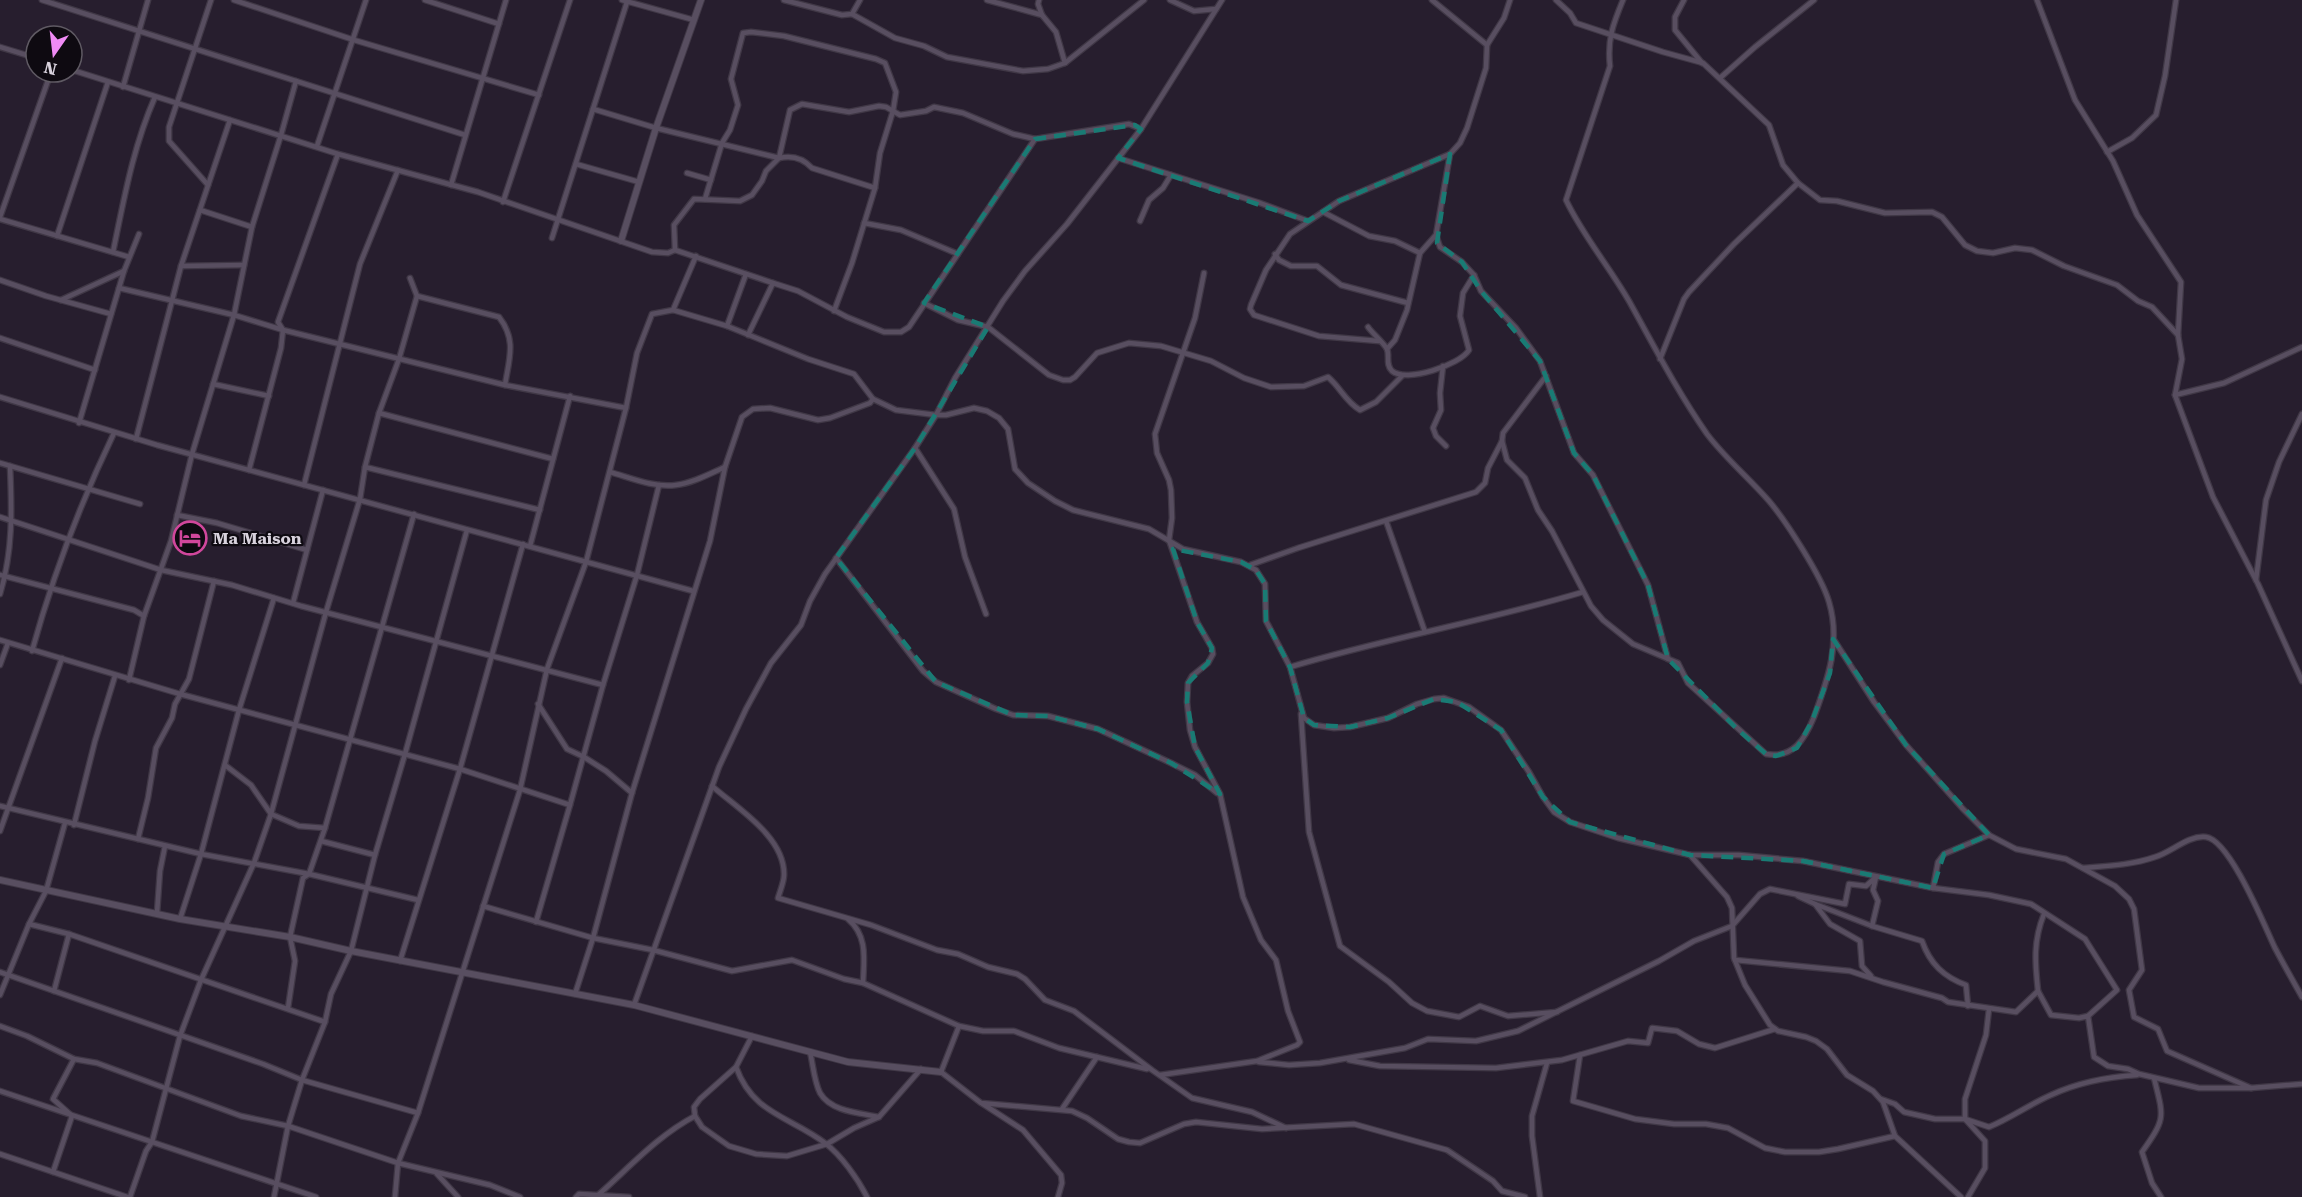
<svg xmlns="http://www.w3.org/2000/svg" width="2302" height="1197" viewBox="0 0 2302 1197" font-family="'Roboto Serif',serif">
	<rect width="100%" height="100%" fill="#271e2e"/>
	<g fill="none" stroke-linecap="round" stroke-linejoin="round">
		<!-- minor casing -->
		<g stroke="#403846" stroke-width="7">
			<g id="minor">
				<polyline points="42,0 465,135"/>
				<polyline points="234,0 354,40 539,95"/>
				<polyline points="425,0 499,24"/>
				<polyline points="622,0 694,20"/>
				<polyline points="784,0 842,15 852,14 860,0"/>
				<polyline points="987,0 1042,15"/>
				<polyline points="1039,0 1038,4 1042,15 1056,32 1065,63"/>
				<polyline points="1170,0 1194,11 1216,9"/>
				<polyline points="1432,0 1487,45"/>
				<polyline points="1510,0 1504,18 1487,45 1486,68 1467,128 1460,143 1450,154 1436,235 1440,247 1462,262 1474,275 1481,291 1516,328 1540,361 1574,453 1593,475 1648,585 1668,659"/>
				<polyline points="1556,0 1570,13 1576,23 1663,52 1703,63 1769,125 1783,165 1798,183 1820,200 1837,201 1885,213 1932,212 1942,217 1965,245 1977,251 1993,253 2015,248 2032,250 2064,266 2117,285 2138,301 2152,307 2178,335"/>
				<polyline points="1684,0 1675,17 1675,30 1702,63"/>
				<polyline points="2037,0 2075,100 2113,161 2137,215 2181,282 2178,335 2182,359 2175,395 2213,497 2258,584 2302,681"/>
				<polyline points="852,14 895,38 924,46 947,57 1023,71 1048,69 1065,63 1144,0"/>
				<polyline points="0,47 36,58"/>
				<polyline points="72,70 338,154 478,192 652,252 668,253 675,250 773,283 798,291 847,317 884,332 901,332 909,327 1035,139"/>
				<polyline points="1720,78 1755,47 1814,0"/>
				<polyline points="123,87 148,0"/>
				<path d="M593,109L656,128L779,158C792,155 803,158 812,168L875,188"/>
				<polyline points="317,146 366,0"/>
				<polyline points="2107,152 2132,138 2156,115 2165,76 2176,0"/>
				<polyline points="1118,158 1260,203 1308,221"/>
				<polyline points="576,164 639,182"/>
				<polyline points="687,173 711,180"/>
				<polyline points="208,185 169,141 169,127 211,0"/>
				<polyline points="451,185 506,0"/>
				<polyline points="705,199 722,143 730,130 738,105 731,79 743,33 751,32 784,36 876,59 885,63 896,92 893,111 880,153 875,188 852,263 834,311"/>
				<polyline points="503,202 570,0"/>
				<polyline points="200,210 252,227"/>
				<polyline points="1323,212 1369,236 1395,241 1420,253"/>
				<polyline points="0,217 51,72"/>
				<polyline points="0,219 129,257"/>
				<polyline points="1140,221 1149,200 1163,188 1171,175"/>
				<polyline points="864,223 901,230 958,254"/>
				<polyline points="57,236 108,82"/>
				<polyline points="552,238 627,2"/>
				<polyline points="675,250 674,225 694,199 740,201 752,195 762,181 766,171 779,158 790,110 802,104 849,112 879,106 886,107 900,115 926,111 934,107 963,113 1013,134 1035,139 1129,124 1141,129"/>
				<path d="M113,252C124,199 133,147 155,97"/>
				<polyline points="1275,254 1279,260 1291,266 1317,266 1341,285 1408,303"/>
				<polyline points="181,266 244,265"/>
				<polyline points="0,280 46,296 111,314"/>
				<polyline points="119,288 234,315 283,330 505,385 626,408"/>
				<path d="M417,296L499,317C517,340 509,359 505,385"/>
				<polyline points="61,300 124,271"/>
				<path d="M924,303L958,320L988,327L1049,375L1063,380H1070L1075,377L1097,353L1129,343L1161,346L1211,361L1244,378L1271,387L1304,386L1328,377C1341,388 1345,401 1360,410L1376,402L1402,376"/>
				<polyline points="673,310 727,326 808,359 854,374 873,399 896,410 936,415 946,415 974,408 987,411 999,418 1008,429 1015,469 1028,483 1055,501 1073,510 1149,529 1183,549 1241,562 1256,570 1265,584 1266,621 1290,667 1304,718 1314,725 1334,728 1350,727 1388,718 1417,704 1434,699 1444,698 1469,707 1501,730 1529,772 1543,797 1554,812 1570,822 1618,838 1690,855 1739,855 1803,861 1933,888 1938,862 1944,854 1989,835"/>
				<polyline points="727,326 746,274"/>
				<path d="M1368,327C1373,334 1383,342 1387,349C1390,356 1385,364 1392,371C1406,383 1460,365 1469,350L1460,316L1463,293L1474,275"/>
				<polyline points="748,335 773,283"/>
				<polyline points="0,338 95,370"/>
				<polyline points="1379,341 1319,336 1254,315 1250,309 1251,305 1266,270 1290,234 1339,201 1450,154"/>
				<polyline points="1387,349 1395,340 1407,310 1420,253 1435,236"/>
				<polyline points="1660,359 1684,299 1689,292 1734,244 1798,183"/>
				<polyline points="1443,366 1440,393 1441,410 1433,428 1436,436 1446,446"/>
				<path d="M1546,376L1503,433L1502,441L1507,460L1525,478L1538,510L1552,531L1591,606L1603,620L1633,644L1678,663L1688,683L1766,754C1793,759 1805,739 1814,717C1828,679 1841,642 1829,602C1822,577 1786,521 1769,501C1749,478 1725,458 1707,434C1677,391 1654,346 1629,301C1609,266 1583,236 1566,200L1610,66C1607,40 1613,24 1623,0"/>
				<polyline points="213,384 269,396"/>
				<polyline points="2175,395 2224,383 2302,347"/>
				<polyline points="0,397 157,445 693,591"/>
				<polyline points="379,413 553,459"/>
				<polyline points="79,423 124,271 139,234"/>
				<polyline points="136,439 181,266 230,120"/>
				<polyline points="915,448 954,509 965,557 986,614"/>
				<polyline points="0,463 140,504"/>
				<polyline points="365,467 540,510"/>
				<polyline points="249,470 281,348 283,330 278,322 338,154"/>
				<path d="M610,472C631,478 654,488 676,485C693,483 709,474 725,467"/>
				<polyline points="304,485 360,264 398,170"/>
				<polyline points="177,515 217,523 307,550"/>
				<polyline points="0,517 161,570 232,585 301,606 603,685 637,575 659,485"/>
				<polyline points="1386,521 1425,632"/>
				<polyline points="530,546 570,396"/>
				<polyline points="836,558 923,671 936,682 996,709 1013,715 1048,716 1098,729 1171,763 1195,775 1217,793"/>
				<polyline points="1250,565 1298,548 1476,492 1485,483 1488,468 1502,441"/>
				<polyline points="0,575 134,610 144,616"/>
				<polyline points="2256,580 2266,500 2279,462 2302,414"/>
				<path d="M0,594C13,551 12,510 10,466"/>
				<polyline points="293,603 323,490"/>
				<polyline points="0,640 180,694 460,769 570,805 603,685"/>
				<polyline points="1834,640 1874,702 1906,745 1963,809 1989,835 2016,849 2066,859 2115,886 2129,899 2134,909 2142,970 2129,990 2134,1017 2158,1029 2167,1051 2251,1088"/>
				<path d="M32,651C53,575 80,504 114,433"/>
				<polyline points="0,665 8,643"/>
				<path d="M1290,667C1387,638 1486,621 1583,592"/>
				<polyline points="129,680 144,616 171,541 192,454 234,315 252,227 281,135 296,81"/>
				<polyline points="538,704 567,749 584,757 606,771 632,793"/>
				<polyline points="1301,714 1309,832 1340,946 1389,982 1412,1003 1427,1011 1459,1017 1480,1006 1508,1016 1557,1012"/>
				<polyline points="225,765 251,785 271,814 299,826 325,828"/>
				<path d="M712,786C738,809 785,837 784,875C784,882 780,891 778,898L871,925L937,950L958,954L988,967L1017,974L1025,979L1045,1000L1074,1011L1152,1070L1192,1098L1252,1112L1286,1128"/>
				<polyline points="0,806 201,854 309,874 418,900"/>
				<polyline points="74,825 95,741 115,676"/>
				<polyline points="0,831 62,658"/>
				<polyline points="138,839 148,798 156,748 172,718 175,704 189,679 214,581"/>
				<polyline points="321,841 375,855"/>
				<polyline points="1690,855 1727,897 1732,908 1734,958 1745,985 1770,1025 1778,1031 1806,1037 1816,1041 1827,1049 1847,1075 1873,1091 1883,1102 1895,1136 1961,1197"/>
				<path d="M2083,868C2107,866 2132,865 2155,857C2172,852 2188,835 2206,837C2230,840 2265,927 2275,948C2284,965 2293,981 2302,997"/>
				<polyline points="1933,888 1989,895 2031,904 2085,939 2117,990 2088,1016"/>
				<polyline points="1798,896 1815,904 1830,924 1860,941 1862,966 1871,976"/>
				<path d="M1815,904L1872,926L1922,941C1930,964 1944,977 1966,985L1968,1006"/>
				<polyline points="483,906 593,938 653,950 732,971 792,960 844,979 863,983 959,1026 983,1031 1014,1031 1059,1048 1147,1069"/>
				<polyline points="157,913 160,871 165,846"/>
				<polyline points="180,919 201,854 239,710 274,598"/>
				<path d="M848,919C868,936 864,959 863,983"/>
				<polyline points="536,922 570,805"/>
				<polyline points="29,924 69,934 325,1022"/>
				<polyline points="1735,960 1850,971 1883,982 1942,998 1948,1002 2016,1012 2038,991 2051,1015 2079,1018 2088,1016 2094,1057 2108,1066 2128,1069 2139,1074 2199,1088 2251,1088 2302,1084"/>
				<polyline points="400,961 460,769 523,544"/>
				<polyline points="0,972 263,1064 302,1080 418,1113"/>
				<polyline points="54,991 69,934"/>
				<path d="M2038,991C2035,963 2033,941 2044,914"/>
				<polyline points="575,994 593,938 632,793 710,541 725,467 742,417 753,409 770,408 818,420 830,418 870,403 873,399"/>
				<polyline points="0,995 29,924 46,891 65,823"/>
				<polyline points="634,1005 719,767 746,709 771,663 801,625 810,601 825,574 915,448 936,415 955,378 1003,301 1025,271 1067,224 1141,129 1222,0"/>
				<polyline points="288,1008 295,961 290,937 303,878 309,874 325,828 414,514"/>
				<polyline points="0,1026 27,1036 74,1059 97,1063 241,1116 288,1126 398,1163 490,1185 520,1197"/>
				<polyline points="959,1026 941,1072 981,1103 1072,1111 1087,1118 1118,1139 1129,1142 1140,1143 1184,1124 1196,1122 1262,1129 1354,1124 1447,1150 1493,1181 1502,1191 1525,1197"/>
				<path d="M752,1036L736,1067C753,1114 789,1116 825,1143C841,1155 858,1179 867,1197"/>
				<path d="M810,1052C813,1064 814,1081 820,1093C831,1112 861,1113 879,1117"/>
				<polyline points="1580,1055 1573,1101 1635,1119 1674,1124 1706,1124 1728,1128 1765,1148 1785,1152 1819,1152 1838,1149 1895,1136"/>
				<polyline points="1349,1060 1380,1066 1496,1068 1562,1060 1628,1041 1648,1043 1652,1028 1677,1031 1699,1044 1715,1048 1775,1029"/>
				<polyline points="1259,1062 1289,1065 1320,1063 1405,1048 1428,1039 1476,1041 1518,1031 1659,961 1694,941 1732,926 1760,894 1770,889 1845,904 1849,884 1866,886 1876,877 1873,890 1878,901 1872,926"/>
				<polyline points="736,1067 700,1099 694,1107 695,1116 702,1127 729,1146 756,1154 787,1156 827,1144 854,1128 879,1117 921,1069"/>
				<polyline points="1160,1075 1257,1061 1297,1045 1300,1042 1288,1011 1276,960 1261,940 1243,897 1220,794 1195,747 1190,730 1187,702 1188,683 1192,676 1208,663 1213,654 1212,648 1197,622 1169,540 1172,518 1171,490 1169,480 1157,453 1155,434 1195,318 1204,273"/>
				<path d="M2154,1078C2164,1118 2166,1118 2142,1152L2152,1183L2161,1197"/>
				<polyline points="0,1091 316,1197"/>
				<path d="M1881,1099L1895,1104L1904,1112L1935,1119H1965L1989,1127C2011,1118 2030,1104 2051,1095C2079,1082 2106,1077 2137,1075"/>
				<polyline points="983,1104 1023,1130 1061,1175 1062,1183 1058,1197"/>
				<polyline points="1062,1109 1097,1057"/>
				<polyline points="0,1154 127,1197"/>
				<polyline points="53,1172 72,1116 53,1099 74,1059"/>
				<polyline points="437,1174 458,1197"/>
				<path d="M597,1196C629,1168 657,1136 695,1116"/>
				<polyline points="130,1197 146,1151 152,1142 180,1036 201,980 254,863 271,814 326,612 360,499 365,467 379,413 399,359 417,296 410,278"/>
				<polyline points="274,1197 288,1126 302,1080 325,1022 331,994 351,951 375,855 405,754 467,530"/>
				<polyline points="395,1197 398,1163 418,1113 520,790 547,669 586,562 626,408 637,353 652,314 673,310 696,256"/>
				<polyline points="576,1197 579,1194 629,1197"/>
				<polyline points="1540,1197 1532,1136 1532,1116 1547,1063"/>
				<polyline points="1968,1197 1985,1168 1985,1141 1965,1119 1965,1099 1986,1035 1989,1009"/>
			</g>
		</g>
		<!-- tertiary casing -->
		<g stroke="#403846" stroke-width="8">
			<g id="tertiary">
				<polyline points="621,241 656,128 701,0"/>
				<polyline points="0,880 180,919 290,937 351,951 634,1005 848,1062 941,1072"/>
			</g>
		</g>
		<!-- minor -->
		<use href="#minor" stroke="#584e60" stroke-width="4.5"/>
		<!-- tertiary -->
		<use href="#tertiary" stroke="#584e60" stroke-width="6"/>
	</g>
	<!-- marked area -->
	<path fill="none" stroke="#197b74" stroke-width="4.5" stroke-dasharray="12 8" stroke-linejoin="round" d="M1135,125L1141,129L1118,158L1308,221L1339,201L1450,154L1437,243L1462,262L1481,291L1540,361L1574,453L1593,475L1648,585L1668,659L1737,729L1766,754L1776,756L1797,748L1812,721L1830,673L1833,639L1906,745L1989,835L1944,854L1933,888L1803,861L1690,855L1570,822L1543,797L1501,730L1457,702L1434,699L1388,718L1350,727L1314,725L1304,718L1290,667L1266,621L1265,584L1256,570L1241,562L1173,549L1197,622L1212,648L1208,663L1188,683L1187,702L1195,747L1220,794L1171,763L1098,729L1048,716L1013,715L936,682L836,558L915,448L988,327L924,303L1035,139Z"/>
	<!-- icons -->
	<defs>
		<g id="hotel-ring" transform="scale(1.725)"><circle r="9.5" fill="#0e0a11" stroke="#d1479c" stroke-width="1.5"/><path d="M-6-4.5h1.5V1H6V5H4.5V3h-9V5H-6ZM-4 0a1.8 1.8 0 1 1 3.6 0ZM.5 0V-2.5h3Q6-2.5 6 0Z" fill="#d1479c"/></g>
	</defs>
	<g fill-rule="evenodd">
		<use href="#hotel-ring" x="190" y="538"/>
	</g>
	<g text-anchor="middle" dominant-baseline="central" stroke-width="4.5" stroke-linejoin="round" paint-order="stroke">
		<!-- poi labels -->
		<g font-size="16" font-weight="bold" fill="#d8d2dd" stroke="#0e0a11" text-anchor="start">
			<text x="213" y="538">Ma Maison</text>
		</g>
	</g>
	<!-- north arrow -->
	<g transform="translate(54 54) rotate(194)"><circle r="28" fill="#0e0a11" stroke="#5f5a63" stroke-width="1.5"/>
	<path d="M0-4.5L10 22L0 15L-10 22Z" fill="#f08bf5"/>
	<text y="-9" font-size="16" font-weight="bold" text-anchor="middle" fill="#d8d2dd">N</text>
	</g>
</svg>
